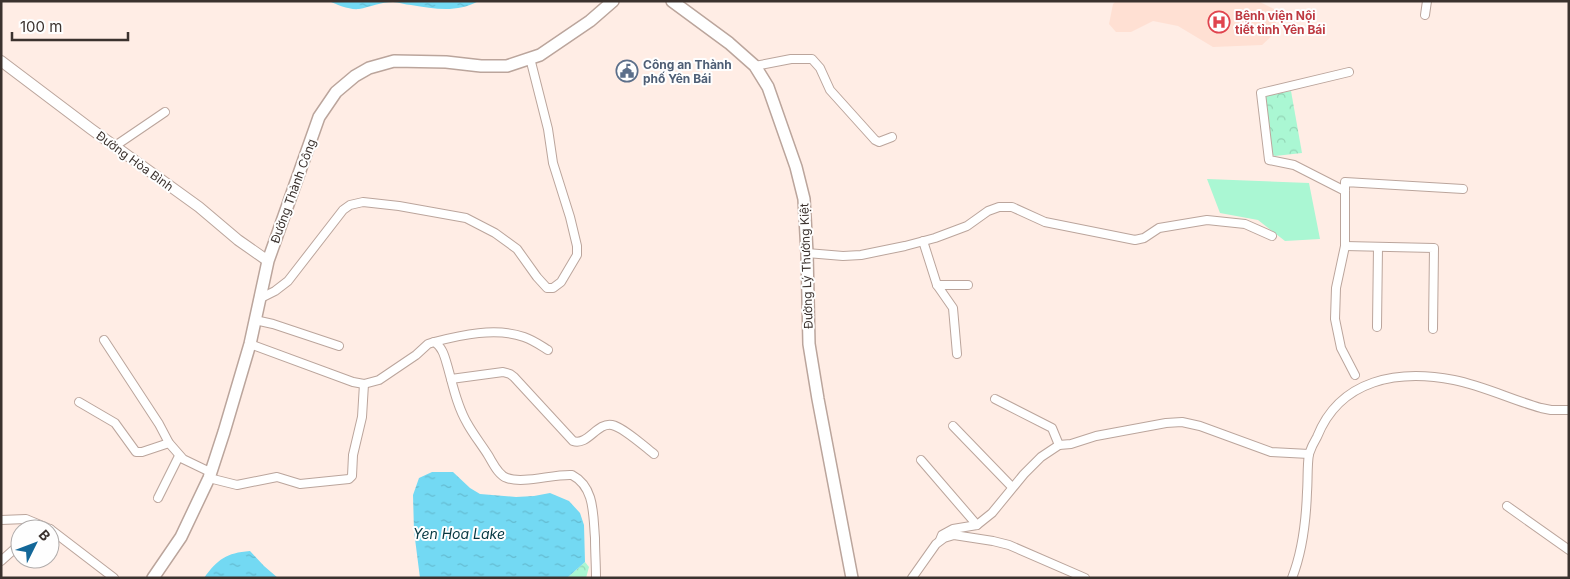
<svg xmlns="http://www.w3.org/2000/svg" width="1570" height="579" viewBox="0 0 1570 579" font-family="Inter,sans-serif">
	<defs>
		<pattern id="forest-crowns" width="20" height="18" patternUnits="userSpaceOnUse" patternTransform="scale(1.25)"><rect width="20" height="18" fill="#aaf7d3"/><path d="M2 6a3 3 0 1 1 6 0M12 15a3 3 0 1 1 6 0" fill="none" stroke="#93d4b5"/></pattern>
		<pattern id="water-ripples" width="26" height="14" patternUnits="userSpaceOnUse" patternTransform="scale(1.25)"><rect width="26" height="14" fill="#73d9f3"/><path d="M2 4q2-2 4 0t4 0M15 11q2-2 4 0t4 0" fill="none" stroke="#64bbd1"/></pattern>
	</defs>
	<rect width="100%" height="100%" fill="#ffede5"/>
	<!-- built -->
	<polygon fill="#ffe0d3" points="1116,1 1252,1 1260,2 1278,11 1274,34 1262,45 1213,47 1178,26 1153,21 1131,32 1116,32 1109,24 1113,4"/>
	<!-- forest -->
	<g fill="url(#forest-crowns)">
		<polygon points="1291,91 1302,153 1275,156 1273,155 1263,96"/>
		<polygon points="585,562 589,567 586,578 567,578"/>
	</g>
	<!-- garden -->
	<polygon fill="#aaf7d3" points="1207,179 1309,183 1320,239 1285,241 1258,220 1220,213"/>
	<!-- water -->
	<g fill="url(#water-ripples)">
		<path d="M329,1H479C456,13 436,9 411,5C405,5 399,2 393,2C381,2 370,7 359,9C349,10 338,5 329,1Z"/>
		<polygon points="432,472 453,472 470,488 480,494 516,497 534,496 550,493 569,501 580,513 584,525 585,562 567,578 420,578 414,531 413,495 419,478"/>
		<path d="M250,551L264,566L278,578H204C218,559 226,553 250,551Z"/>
	</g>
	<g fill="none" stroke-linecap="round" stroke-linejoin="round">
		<!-- minor casing -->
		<g stroke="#bba59c" stroke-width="10">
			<g id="minor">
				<polyline points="1425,15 1427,1"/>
				<polyline points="755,66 791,59 812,59 820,68 830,90 875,140 879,142 892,137"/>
				<polyline points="115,146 165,112"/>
				<polyline points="1345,191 1294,165 1269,160 1261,93 1349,72"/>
				<polyline points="923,241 937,285 953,308 957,354"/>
				<polyline points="1345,246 1434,248 1433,329"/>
				<polyline points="807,253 843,256 861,255 905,246 935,238 967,226 988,211 999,207 1012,207 1045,222 1135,240 1144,238 1159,228 1207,220 1245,224 1272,236"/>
				<polyline points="937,285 968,285"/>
				<polyline points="259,299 275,291 288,281 343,210 350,205 363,202 399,206 466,218 495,233 517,249 537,277 547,288 553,288 561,282 577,255 577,246 570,217 553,163 548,129 530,58"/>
				<polyline points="255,320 273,324 339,346"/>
				<polyline points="1377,327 1378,247"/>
				<polyline points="104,340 159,424 169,443 183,459 210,472"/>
				<path d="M434,342C461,335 496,327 524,337C533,340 540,345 548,350"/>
				<path d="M250,344L353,382L364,384L379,380L416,355L428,344L434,342C443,347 445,358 448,368C453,386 457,406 467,423C473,434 481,444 488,455C493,463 498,475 507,478C523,484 553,474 572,475C595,487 593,515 595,538C595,551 596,565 596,578"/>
				<polyline points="1355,375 1341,348 1335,319 1336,288 1345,246 1345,182 1463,189"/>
				<path d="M451,379L503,372L510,374L514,377L573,441C588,446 597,422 612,425C623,427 645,447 654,454"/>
				<polyline points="995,399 1052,428 1059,445"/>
				<polyline points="79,402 115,423 136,452 142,452 169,443"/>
				<polyline points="953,426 1012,487"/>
				<polyline points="921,460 977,525"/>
				<polyline points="209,478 237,485 277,477 300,484 349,479 352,476 353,455 362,417 364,384"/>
				<polyline points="158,498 179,456"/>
				<polyline points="1507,506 1569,550"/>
				<polyline points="1,520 26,519 50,529"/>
				<polyline points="50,529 114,578"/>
				<polyline points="940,540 942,535 953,529 977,525 992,513 1024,474 1041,457 1059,445 1071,444 1096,436 1166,423 1182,422 1200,426 1271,452 1309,454"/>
				<polyline points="1,561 20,544"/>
				<polyline points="912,578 936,544 944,538 954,535 993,541 1009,545 1085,578"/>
				<path d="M1292,578C1303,550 1306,522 1307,492C1308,480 1307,466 1309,454C1311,448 1314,442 1317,437C1340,379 1398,369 1454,380C1484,386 1512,400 1541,408L1551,410H1569"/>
			</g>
		</g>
		<!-- tertiary casing -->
		<g stroke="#bba59c" stroke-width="12">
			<polyline id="tertiary" points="1,61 91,129 199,207 238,240 268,261"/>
		</g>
		<!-- secondary casing -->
		<g stroke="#bba59c" stroke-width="14">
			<g id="secondary">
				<polyline points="672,1 729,43 755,66 768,87 796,167 804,199 807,253 809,344 818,399 852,578"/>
				<polyline points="153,578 181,537 209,478 224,432 250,344 268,261 319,117 336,92 355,76 369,68 394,61 446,62 481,66 507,66 540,55 590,21 613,1"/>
			</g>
		</g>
		<!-- minor -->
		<use href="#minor" stroke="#fff" stroke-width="8"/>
		<!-- tertiary -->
		<use href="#tertiary" stroke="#fff" stroke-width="10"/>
		<!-- secondary -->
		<use href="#secondary" stroke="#fff" stroke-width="11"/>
	</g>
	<!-- icons -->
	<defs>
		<g id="hospital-ring" transform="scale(1.125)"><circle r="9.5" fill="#fefefe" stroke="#e0444e" stroke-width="1.5"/><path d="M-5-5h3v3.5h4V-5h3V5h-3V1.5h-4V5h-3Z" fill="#e0444e"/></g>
		<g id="civic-ring" transform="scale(1.125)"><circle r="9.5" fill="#fefefe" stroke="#5c6f8a" stroke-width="1.5"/><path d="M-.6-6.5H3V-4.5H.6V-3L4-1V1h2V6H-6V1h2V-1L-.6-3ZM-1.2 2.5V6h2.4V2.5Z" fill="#5c6f8a"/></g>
	</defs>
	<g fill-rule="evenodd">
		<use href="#hospital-ring" x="1219" y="22"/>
		<use href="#civic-ring" x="627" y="71"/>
	</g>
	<g text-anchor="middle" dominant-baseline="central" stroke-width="4" stroke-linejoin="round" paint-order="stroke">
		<!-- health labels -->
		<g font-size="12" font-weight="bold" fill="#be3a42" stroke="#fefefe" text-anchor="start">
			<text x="1235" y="15">Bệnh viện Nội<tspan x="1235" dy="14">tiết tỉnh Yên Bái</tspan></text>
		</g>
		<!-- service labels -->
		<g font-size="12" font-weight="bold" fill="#4e5e75" stroke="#fefefe" text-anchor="start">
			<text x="643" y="64">Công an Thành<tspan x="643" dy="14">phố Yên Bái</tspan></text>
		</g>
		<!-- street labels -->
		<g font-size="12" fill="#3b322e" stroke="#fefefe">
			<text transform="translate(135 161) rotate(36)">Đường Hòa Bình</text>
			<text transform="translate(293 191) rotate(-70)">Đường Thành Công</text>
			<text transform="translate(806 266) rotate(-92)">Đường Lý Thường Kiệt</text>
		</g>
		<!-- water labels -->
		<g font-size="14" font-style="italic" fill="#053741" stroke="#fefefe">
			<text x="459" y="533">Yen Hoa Lake</text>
		</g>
	</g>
	<!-- border -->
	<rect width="1570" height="579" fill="none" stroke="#3b322e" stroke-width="5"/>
	<!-- north arrow -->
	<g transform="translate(35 544) rotate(48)"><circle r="24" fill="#fefefe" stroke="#b0acab"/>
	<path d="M0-4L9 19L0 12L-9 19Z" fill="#136798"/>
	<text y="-8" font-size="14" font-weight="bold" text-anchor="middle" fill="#3b322e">B</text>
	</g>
	<!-- scale -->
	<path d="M12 32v8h116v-8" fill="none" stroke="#3b322e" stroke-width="2.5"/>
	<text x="20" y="32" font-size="15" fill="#3b322e" stroke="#fefefe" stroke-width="4" paint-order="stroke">100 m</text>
</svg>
